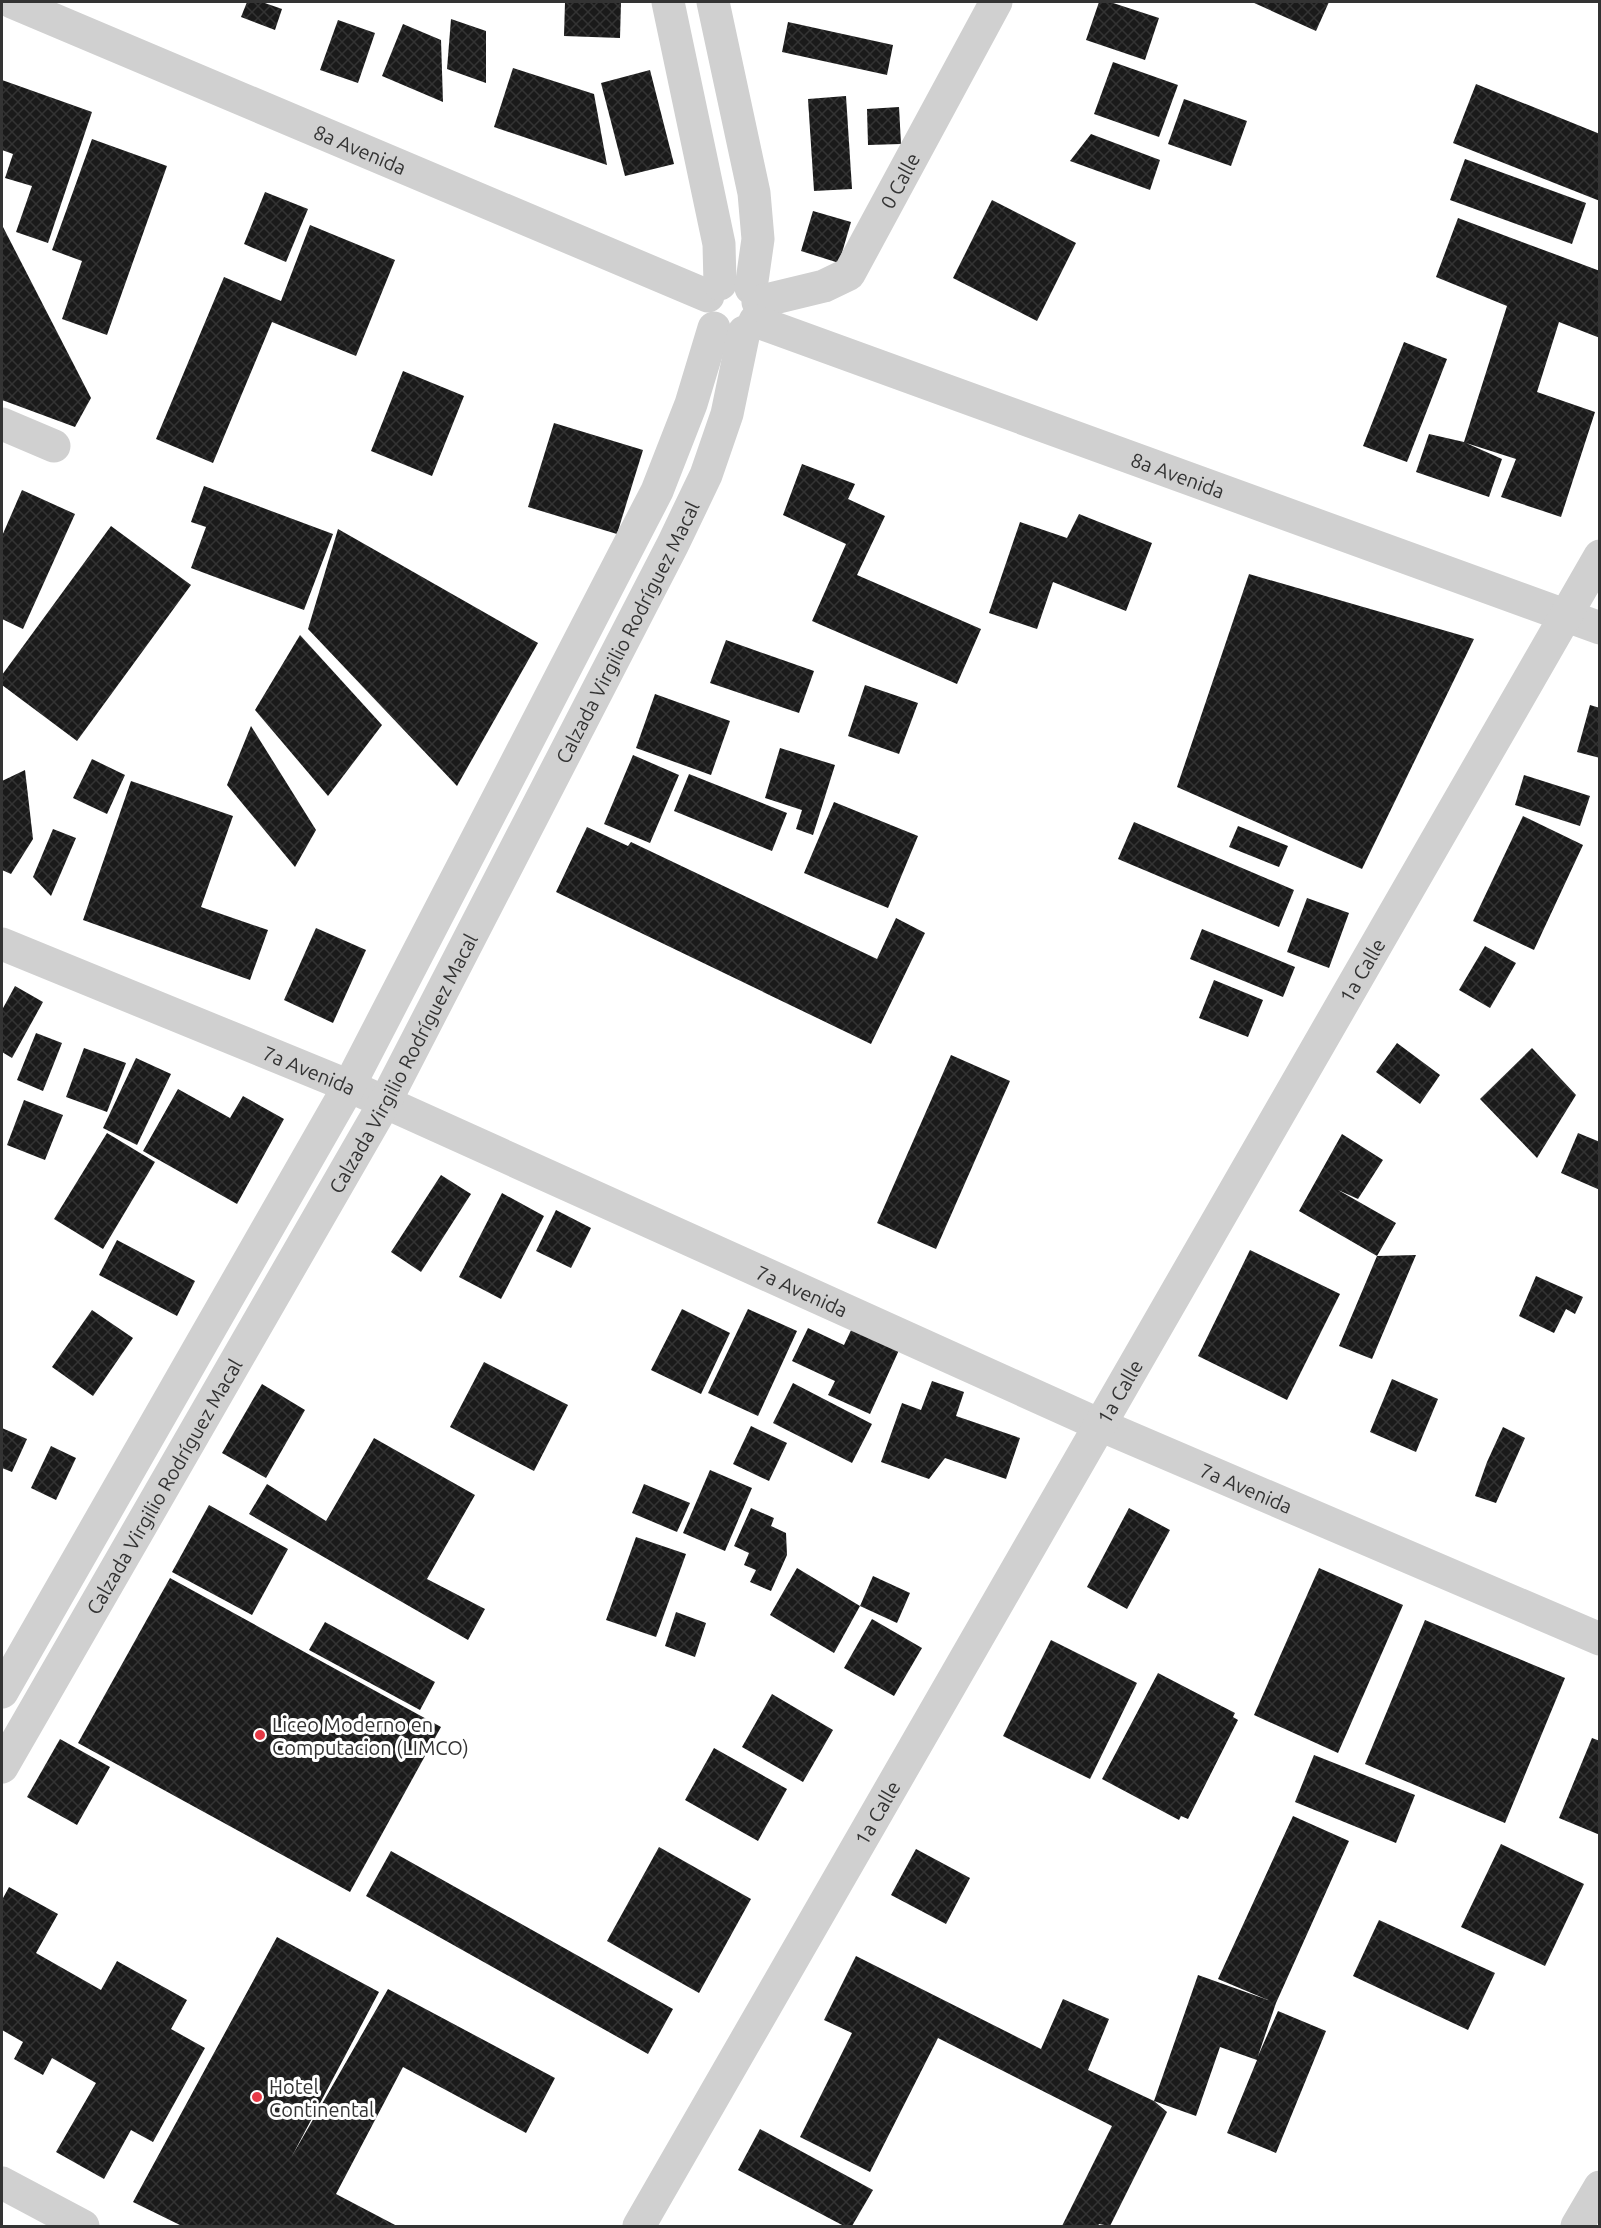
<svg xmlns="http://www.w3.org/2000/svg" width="1601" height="2228" viewBox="0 0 1601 2228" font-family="Ubuntu,sans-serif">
	<defs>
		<pattern id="building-cross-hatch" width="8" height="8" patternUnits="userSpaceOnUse" patternTransform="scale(1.5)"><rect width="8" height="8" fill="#1a1a1a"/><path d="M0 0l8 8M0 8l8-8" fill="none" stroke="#333"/></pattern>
	</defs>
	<rect width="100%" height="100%" fill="#fff"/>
	<!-- building -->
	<g fill="url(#building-cross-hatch)">
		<polygon points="247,2 262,2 282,9 275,30 241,17"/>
		<polygon points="565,2 621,2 620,38 564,36"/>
		<polygon points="1099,2 1110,2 1159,18 1145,60 1086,40"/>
		<polygon points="1252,2 1329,2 1316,31"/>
		<polygon points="451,19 486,31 486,83 447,69"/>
		<polygon points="338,20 375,33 358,83 320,70"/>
		<polygon points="788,22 893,45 887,75 782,52"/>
		<polygon points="403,24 441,40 443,102 382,76"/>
		<polygon points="1113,62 1178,85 1159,137 1094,114"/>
		<polygon points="513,68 594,94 607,165 494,127"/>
		<polygon points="650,70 674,164 625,176 601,83"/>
		<polygon points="2,80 92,112 48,243 16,232 32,186 5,178 13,154 2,150"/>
		<polygon points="1476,84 1600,134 1600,201 1453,143"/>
		<polygon points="846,96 852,189 814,191 808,99"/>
		<polygon points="1184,99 1247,121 1231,166 1168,144"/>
		<polygon points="899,107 901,144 868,145 867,109"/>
		<polygon points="1091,134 1160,160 1150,190 1070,161"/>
		<polygon points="92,139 167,166 107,335 62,319 82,261 52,250"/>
		<polygon points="1465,159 1586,203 1572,244 1450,200"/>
		<polygon points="265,192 308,209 286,262 244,244"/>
		<polygon points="992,200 1076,243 1037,321 953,278"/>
		<polygon points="813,211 851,222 839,263 801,251"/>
		<polygon points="1458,218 1600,271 1600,338 1559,322 1537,392 1595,412 1561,517 1501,497 1516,459 1466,443 1502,459 1489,497 1416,472 1429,434 1464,442 1507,306 1436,277"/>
		<polygon points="2,225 91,398 75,427 2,400"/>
		<polygon points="310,225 395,260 356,356 272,322 213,463 156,439 224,277 281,301"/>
		<polygon points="1404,342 1447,359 1407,462 1363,446"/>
		<polygon points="403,371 464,396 432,476 371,451"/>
		<polygon points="554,423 643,450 617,534 528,507"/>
		<polygon points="802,464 855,484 848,499 885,516 857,575 981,629 957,684 812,621 846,544 783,515"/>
		<polygon points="204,486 333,534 304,610 191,568 206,527 191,522"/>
		<polygon points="22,490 75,514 23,629 2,619 2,536"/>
		<polygon points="1079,514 1152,543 1126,611 1053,582 1037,629 989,613 1020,522 1067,538"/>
		<polygon points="111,526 191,585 77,741 2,685 2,675"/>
		<polygon points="338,529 538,643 457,786 308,629"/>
		<polygon points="1249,574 1474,639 1362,869 1177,787"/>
		<polygon points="300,635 382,725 328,796 255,710"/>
		<polygon points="726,640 814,671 799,713 710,683"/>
		<polygon points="865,685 918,703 899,754 848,736"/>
		<polygon points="655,694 730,721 711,775 636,748"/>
		<polygon points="1590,705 1600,708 1600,758 1577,752"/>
		<polygon points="251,726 316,830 295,867 227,785"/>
		<polygon points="780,748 835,765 813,835 796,829 802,810 765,798"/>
		<polygon points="633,755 679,775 650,843 604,824"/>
		<polygon points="92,759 125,775 107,814 73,798"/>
		<polygon points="25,770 33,839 11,874 2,870 2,781"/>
		<polygon points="689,774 787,813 772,851 674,811"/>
		<polygon points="1524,775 1590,796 1580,826 1515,805"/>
		<polygon points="131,781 233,816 201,907 268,930 250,980 83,920"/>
		<polygon points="834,802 918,836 888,908 804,873"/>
		<polygon points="1523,816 1583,845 1534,950 1473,921"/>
		<polygon points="1134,822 1294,890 1279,927 1118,859"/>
		<polygon points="1238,826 1288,846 1279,867 1229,847"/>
		<polygon points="587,827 628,846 631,842 877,959 896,918 925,933 871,1044 556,892"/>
		<polygon points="53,829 76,838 51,896 33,877"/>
		<polygon points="1307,898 1349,913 1329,968 1287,952"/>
		<polygon points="316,928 366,950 333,1023 284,1000"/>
		<polygon points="1202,929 1295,967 1283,997 1190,959"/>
		<polygon points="1485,946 1516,963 1490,1008 1459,990"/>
		<polygon points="1214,980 1263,1000 1248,1037 1199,1018"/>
		<polygon points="15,986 43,1002 12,1058 2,1052 2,1010"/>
		<polygon points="36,1033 62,1043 43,1091 17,1080"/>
		<polygon points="1397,1043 1440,1075 1420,1104 1376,1072"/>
		<polygon points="84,1048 126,1063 107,1112 66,1097"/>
		<polygon points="1532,1048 1576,1095 1537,1158 1480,1099"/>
		<polygon points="951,1055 1010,1081 936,1249 877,1223"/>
		<polygon points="136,1058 171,1074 137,1145 103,1128"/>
		<polygon points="178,1089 230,1118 243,1096 284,1119 237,1204 143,1151"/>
		<polygon points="24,1100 63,1115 45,1160 7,1145"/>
		<polygon points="107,1133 155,1162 103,1249 54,1219"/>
		<polygon points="1578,1133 1600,1142 1600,1190 1561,1173"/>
		<polygon points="1342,1134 1383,1160 1358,1199 1338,1190 1396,1223 1377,1256 1416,1255 1372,1359 1339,1346 1377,1256 1299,1211"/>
		<polygon points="441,1175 471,1194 421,1272 391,1252"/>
		<polygon points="502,1193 544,1216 501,1299 459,1277"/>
		<polygon points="556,1210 591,1228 571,1268 536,1251"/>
		<polygon points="117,1240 195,1281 177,1316 99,1275"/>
		<polygon points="1250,1250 1340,1294 1287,1400 1198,1356"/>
		<polygon points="1536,1276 1583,1297 1575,1314 1566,1309 1554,1333 1519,1316"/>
		<polygon points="682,1309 730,1333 701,1394 651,1370"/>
		<polygon points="748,1309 797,1331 758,1416 708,1393"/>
		<polygon points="92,1310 133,1338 93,1396 52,1367"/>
		<polygon points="853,1326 900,1348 870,1414 828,1395 835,1381 792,1361 808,1328 844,1345"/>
		<polygon points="484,1362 568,1405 534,1471 450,1427"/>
		<polygon points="1392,1379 1438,1399 1416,1452 1370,1432"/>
		<polygon points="932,1381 964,1392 956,1416 1020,1438 1006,1479 945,1458 929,1479 881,1462 902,1403 921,1410"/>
		<polygon points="793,1383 872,1424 852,1463 773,1423"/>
		<polygon points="262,1384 305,1410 266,1478 222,1453"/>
		<polygon points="751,1426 787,1443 769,1481 733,1464"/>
		<polygon points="1503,1427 1525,1438 1496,1503 1475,1496 1487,1462"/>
		<polygon points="2,1428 27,1439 12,1472 2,1468"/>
		<polygon points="374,1438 475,1495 427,1579 485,1609 468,1640 249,1514 267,1484 326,1521"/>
		<polygon points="51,1446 76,1458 56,1500 31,1488"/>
		<polygon points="710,1470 752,1488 725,1551 683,1533"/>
		<polygon points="644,1484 690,1503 677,1532 632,1513"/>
		<polygon points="209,1505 288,1549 252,1615 172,1572"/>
		<polygon points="751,1508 774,1518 771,1526 786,1533 787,1555 771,1591 750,1582 756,1570 744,1565 749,1553 734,1546"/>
		<polygon points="1129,1508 1170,1530 1127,1609 1087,1587"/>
		<polygon points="636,1537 686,1554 656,1637 606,1620"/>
		<polygon points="797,1568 860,1606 834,1653 770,1615"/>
		<polygon points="1319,1568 1403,1605 1338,1753 1254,1715"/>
		<polygon points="873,1576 910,1593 897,1623 860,1606"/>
		<polygon points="170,1578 441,1727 350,1892 78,1743"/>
		<polygon points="676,1612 706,1623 695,1657 665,1646"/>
		<polygon points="872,1619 922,1648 894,1696 844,1668"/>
		<polygon points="1425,1620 1565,1678 1505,1823 1365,1764"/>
		<polygon points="325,1622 435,1682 420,1710 309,1650"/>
		<polygon points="1051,1640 1137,1683 1090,1779 1003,1736"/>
		<polygon points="1158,1673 1235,1713 1233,1717 1238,1720 1188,1819 1181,1816 1179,1820 1102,1779"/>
		<polygon points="772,1694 833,1730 803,1782 742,1747"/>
		<polygon points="1592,1738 1600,1741 1600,1835 1559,1818"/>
		<polygon points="60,1739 110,1767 77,1825 27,1797"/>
		<polygon points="714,1748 787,1789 758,1841 685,1800"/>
		<polygon points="1314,1755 1415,1795 1396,1843 1295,1802"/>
		<polygon points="1293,1816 1349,1841 1276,2003 1258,2056 1278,2011 1326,2031 1276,2153 1227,2133 1257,2060 1220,2047 1196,2116 1154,2101 1167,2112 1110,2226 1099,2224 1098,2226 1062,2226 1112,2126 938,2038 870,2172 800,2137 852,2033 824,2020 856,1956 1041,2049 1063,1999 1109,2019 1088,2070 1154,2101 1198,1975 1268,2000 1218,1979"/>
		<polygon points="1501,1844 1584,1884 1545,1966 1461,1927"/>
		<polygon points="659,1847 751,1899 699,1993 607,1941"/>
		<polygon points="916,1849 970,1878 946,1924 891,1895"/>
		<polygon points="391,1851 673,2009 648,2054 366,1896"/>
		<polygon points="9,1887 58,1914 36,1953 101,1990 117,1961 187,2000 171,2029 205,2048 153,2142 131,2130 104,2179 56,2152 96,2083 52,2058 43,2075 14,2059 23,2042 2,2030 2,1900"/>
		<polygon points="1379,1920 1495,1973 1468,2030 1353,1976"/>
		<polygon points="277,1937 379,1992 292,2156 388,1989 555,2078 526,2133 403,2067 336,2194 397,2226 182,2226 133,2202"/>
		<polygon points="760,2129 873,2190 852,2226 844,2226 738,2170"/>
	</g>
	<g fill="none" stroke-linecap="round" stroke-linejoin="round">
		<!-- minor -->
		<g stroke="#d0d0d0" stroke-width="33">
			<path id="s1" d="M12,2L708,296"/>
			<polyline points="668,2 719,244 720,284"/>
			<polyline points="713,2 754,193 758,239 751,288"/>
			<path id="s2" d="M758,302L824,286L849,274L996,2"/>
			<path id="s3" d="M755,321L1600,628"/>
			<polyline points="2,424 54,446"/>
			<path id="s4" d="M2,944L349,1086L1100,1425L1600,1639"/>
			<polyline points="2,1692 349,1086 657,491 691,404 714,328"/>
			<path id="s5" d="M2,1767L385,1102L673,544L706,475L727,414L744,332"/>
			<polyline points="2,2183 83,2226"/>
			<path id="s6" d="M639,2226L1600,556"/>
			<polyline points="1577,2226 1600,2187"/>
		</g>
	</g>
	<!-- markers -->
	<g fill="#e63946" stroke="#fff" stroke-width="2">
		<circle cx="260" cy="1735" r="6"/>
		<circle cx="257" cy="2097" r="6"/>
	</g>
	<g text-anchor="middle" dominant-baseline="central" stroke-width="6" stroke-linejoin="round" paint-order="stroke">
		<!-- street labels -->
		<g font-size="20" fill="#333" stroke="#fff">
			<text stroke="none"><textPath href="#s1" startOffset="378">8a Avenida</textPath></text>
			<text stroke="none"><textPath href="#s2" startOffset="202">0 Calle</textPath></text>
			<text stroke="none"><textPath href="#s3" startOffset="450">8a Avenida</textPath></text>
			<text stroke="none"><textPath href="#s5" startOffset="1296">Calzada Virgilio Rodríguez Macal</textPath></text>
			<text stroke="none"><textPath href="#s6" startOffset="1449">1a Calle</textPath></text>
			<text stroke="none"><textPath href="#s5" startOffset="810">Calzada Virgilio Rodríguez Macal</textPath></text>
			<text stroke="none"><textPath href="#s4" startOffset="332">7a Avenida</textPath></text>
			<text stroke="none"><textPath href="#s4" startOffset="872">7a Avenida</textPath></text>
			<text stroke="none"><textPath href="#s6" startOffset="963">1a Calle</textPath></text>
			<text stroke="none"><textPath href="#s5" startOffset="324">Calzada Virgilio Rodríguez Macal</textPath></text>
			<text stroke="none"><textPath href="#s4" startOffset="1358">7a Avenida</textPath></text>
			<text stroke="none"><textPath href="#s6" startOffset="477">1a Calle</textPath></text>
		</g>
		<!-- poi labels -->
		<g font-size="20" fill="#333" stroke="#fff" text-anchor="start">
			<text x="272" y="1724">Liceo Moderno en<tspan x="272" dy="23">Computacion (LIMCO)</tspan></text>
			<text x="269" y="2086">Hotel<tspan x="269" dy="23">Continental</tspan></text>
		</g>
	</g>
	<!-- border -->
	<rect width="1601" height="2228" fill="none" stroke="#333333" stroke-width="6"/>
</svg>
